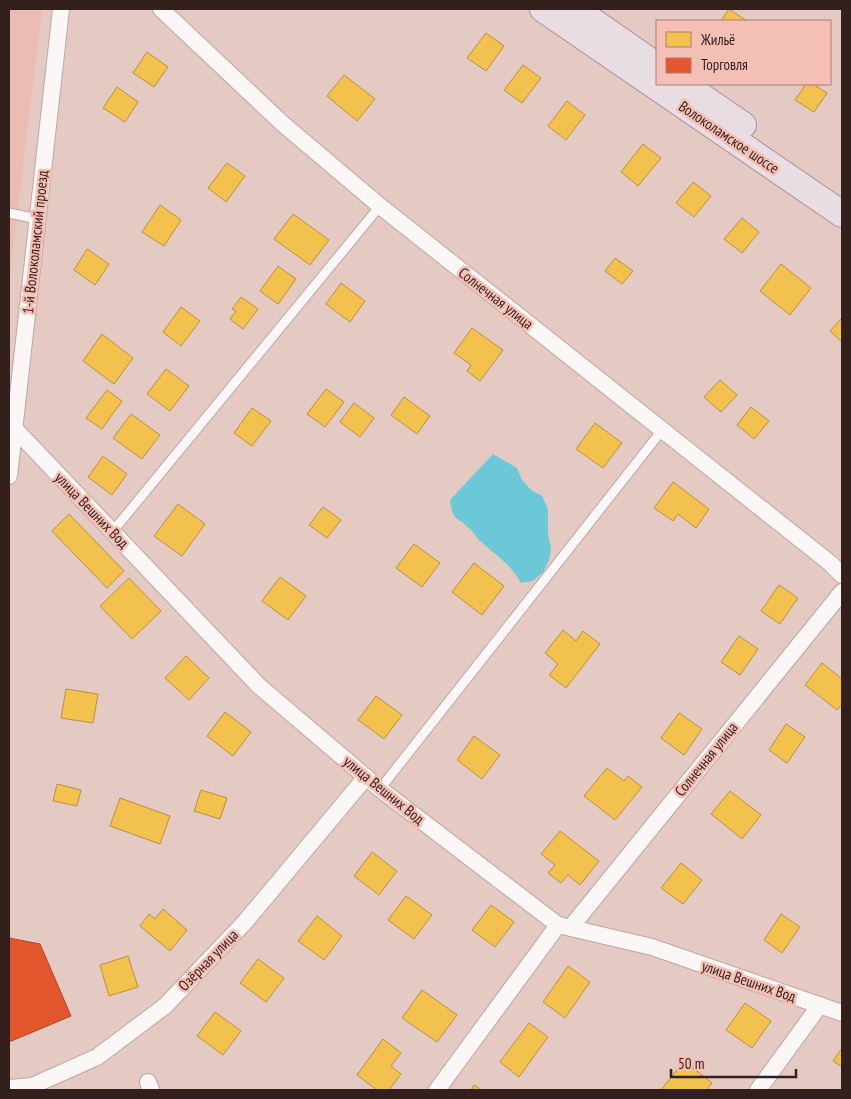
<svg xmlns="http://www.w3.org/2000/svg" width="851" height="1099" viewBox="0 0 851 1099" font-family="'PT Sans Narrow',sans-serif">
	<rect width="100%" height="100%" fill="#e5c9c3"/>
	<!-- built -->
	<polygon fill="#eabcb2" points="9,9 42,9 9,283"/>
	<!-- water -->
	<path fill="#6bc8d7" d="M493,454L517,468L522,480L531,490L542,496L548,509V535L551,547L549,560L543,572L533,581L521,583C511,564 494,554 478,539C476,536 474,533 471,530C458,516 453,523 450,500Z"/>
	<!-- homes -->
	<g fill="#f2c14e" stroke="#b9903f">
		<polygon points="729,9 747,21 721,21"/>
		<polygon points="486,33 504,46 486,71 467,58"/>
		<polygon points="147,52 168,67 154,87 133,73"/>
		<polygon points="523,65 541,78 522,103 504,90"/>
		<polygon points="344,75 375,99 357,121 327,96"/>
		<polygon points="806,84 813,84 827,93 814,112 795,100"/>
		<polygon points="117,87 138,102 125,122 103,108"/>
		<polygon points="567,101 585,115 566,140 548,126"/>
		<polygon points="643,144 661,158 638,186 621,172"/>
		<polygon points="227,163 245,176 226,202 208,188"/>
		<polygon points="693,182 711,196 694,217 676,203"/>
		<polygon points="160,205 181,220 164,246 142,232"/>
		<polygon points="293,214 329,240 310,265 274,239"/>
		<polygon points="742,218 759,232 742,253 724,239"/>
		<polygon points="87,249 109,264 95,285 74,270"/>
		<polygon points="615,258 633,271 622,284 605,271"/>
		<polygon points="781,264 811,288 790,315 760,291"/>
		<polygon points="278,266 296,279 278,304 260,291"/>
		<polygon points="341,283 365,301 350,322 326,304"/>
		<polygon points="241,297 258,309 243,329 230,319 236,311 232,309"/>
		<polygon points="181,307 200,321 181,346 163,332"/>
		<polygon points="842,318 842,342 830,331"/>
		<polygon points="472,328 503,350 480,381 467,371 471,365 454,353"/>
		<polygon points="102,334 133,358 114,384 83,361"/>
		<polygon points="166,369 189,386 170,411 147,394"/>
		<polygon points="720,380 737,395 721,412 704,397"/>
		<polygon points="326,389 344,402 325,427 307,414"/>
		<polygon points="107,390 122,401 102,429 86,418"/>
		<polygon points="404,397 430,416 417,434 391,415"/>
		<polygon points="354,403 374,418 360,437 340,422"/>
		<polygon points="751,407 769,421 754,439 737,425"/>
		<polygon points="252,408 271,421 252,446 234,433"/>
		<polygon points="131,414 160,435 142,459 113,438"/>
		<polygon points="595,423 622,443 603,468 576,449"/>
		<polygon points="103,456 127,474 112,495 88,477"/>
		<polygon points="673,482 709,509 696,528 678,514 673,521 654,508"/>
		<polygon points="178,504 205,524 182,556 154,536"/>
		<polygon points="323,507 341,520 327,538 309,525"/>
		<polygon points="69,514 124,571 107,588 52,531"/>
		<polygon points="414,544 440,563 422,587 396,568"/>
		<polygon points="474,563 504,586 482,615 452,592"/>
		<polygon points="280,577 306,596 288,620 262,601"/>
		<polygon points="129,578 161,611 132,639 100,606"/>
		<polygon points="779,585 798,598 780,624 761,611"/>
		<polygon points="563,630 576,641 583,631 600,644 566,688 549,675 558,664 545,653"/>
		<polygon points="739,636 758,649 740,675 721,662"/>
		<polygon points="186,656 209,678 189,700 165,678"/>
		<polygon points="822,663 842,679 842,704 837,710 805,685"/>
		<polygon points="66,689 98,694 93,723 61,718"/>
		<polygon points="376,696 402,715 384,739 358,720"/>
		<polygon points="225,712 251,732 233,756 207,736"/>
		<polygon points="679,713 702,729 684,755 661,738"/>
		<polygon points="786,724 805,737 787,763 769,750"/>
		<polygon points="474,736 500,755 482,779 457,760"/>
		<polygon points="607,768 624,781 628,776 642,787 615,820 584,796"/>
		<polygon points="57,784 81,790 77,806 53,801"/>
		<polygon points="201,790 227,798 220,819 194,811"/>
		<polygon points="730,791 761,815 742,839 711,814"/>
		<polygon points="120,798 170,816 160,844 110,826"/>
		<polygon points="560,831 599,861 580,885 568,875 561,883 548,873 555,865 541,854"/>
		<polygon points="372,852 397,871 379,895 354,876"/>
		<polygon points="681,863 702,880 683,904 661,888"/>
		<polygon points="406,896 432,915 414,939 388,920"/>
		<polygon points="491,905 514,922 495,947 472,930"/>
		<polygon points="163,909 187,930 170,951 140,926 149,914 155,919"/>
		<polygon points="781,914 800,927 782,953 764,940"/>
		<polygon points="317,916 342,936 324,960 298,941"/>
		<polygon points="128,956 138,987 109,996 100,965"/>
		<polygon points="258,959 284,978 266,1002 240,983"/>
		<polygon points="568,966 590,982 565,1018 543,1002"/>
		<polygon points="422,990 457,1015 437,1042 402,1018"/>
		<polygon points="745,1003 771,1021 752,1048 726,1030"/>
		<polygon points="215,1012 241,1031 223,1055 197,1036"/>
		<polygon points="529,1023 548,1037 519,1077 500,1062"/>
		<polygon points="383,1039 401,1053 391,1066 401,1074 389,1090 377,1090 357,1075"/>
		<polygon points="842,1048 842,1067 833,1061"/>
		<polygon points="684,1061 712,1083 707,1090 661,1090"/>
		<polygon points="474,1085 482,1090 471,1090"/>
	</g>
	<!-- shops -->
	<polygon fill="#e4572e" stroke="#af4628" points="9,938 40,944 71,1016 9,1042"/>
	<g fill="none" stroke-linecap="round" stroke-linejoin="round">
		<!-- lane casing -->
		<g stroke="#bda7a2" stroke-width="11">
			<g id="lane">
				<polyline points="9,213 37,219"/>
				<polyline points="113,531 380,206"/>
				<polyline points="380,789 663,429"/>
			</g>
		</g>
		<!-- street casing -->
		<g stroke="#bda7a2" stroke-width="18">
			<g id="street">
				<polyline points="161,9 283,124 380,206 830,563 842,575"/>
				<polyline points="14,428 259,686 380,789 558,925 652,947 842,1013"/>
				<polyline points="9,476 61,9"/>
				<polyline points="571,927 842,592"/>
				<polyline points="148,1082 151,1090"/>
				<polyline points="9,1088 32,1086 97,1057 165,1006 245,922 366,777"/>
				<polyline points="437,1090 558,925"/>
				<polyline points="758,1090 820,1005"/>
			</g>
		</g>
		<!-- primary casing -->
		<g stroke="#aa9098" stroke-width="28">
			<g id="primary">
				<polyline points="543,9 842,214"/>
				<polyline points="575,9 657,66"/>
				<polyline points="683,84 743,125"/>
			</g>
		</g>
		<!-- lane -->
		<use href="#lane" stroke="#fbf7f6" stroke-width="9"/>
		<!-- street -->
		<use href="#street" stroke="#fbf7f6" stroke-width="16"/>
		<!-- primary -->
		<use href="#primary" stroke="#e8dde2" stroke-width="26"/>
	</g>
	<g text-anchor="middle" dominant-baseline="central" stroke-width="5" stroke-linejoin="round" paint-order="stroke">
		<!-- street labels -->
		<g font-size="15" fill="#331f1b" stroke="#f4bfb4">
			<text transform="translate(729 137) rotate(34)">Волоколамское шоссе</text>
			<text transform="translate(35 242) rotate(-84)">1-й Волоколамский проезд</text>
			<text transform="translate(496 298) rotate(38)">Солнечная улица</text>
			<text transform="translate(92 510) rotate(46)">улица Вешних Вод</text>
			<text transform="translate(706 759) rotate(-51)">Солнечная улица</text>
			<text transform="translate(384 790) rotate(39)">улица Вешних Вод</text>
			<text transform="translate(208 960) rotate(-46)">Озёрная улица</text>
			<text transform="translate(749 981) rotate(19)">улица Вешних Вод</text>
		</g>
	</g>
	<!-- border -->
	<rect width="851" height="1099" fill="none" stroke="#331f1b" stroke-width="20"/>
	<!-- legend -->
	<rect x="656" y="20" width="175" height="65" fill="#f4bfb4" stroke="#a77f77"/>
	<rect x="666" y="32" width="25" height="15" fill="#f2c14e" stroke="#a77f77"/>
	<text x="701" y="45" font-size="15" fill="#331f1b">Жильё</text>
	<rect x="666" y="58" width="25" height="15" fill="#e4572e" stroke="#a77f77"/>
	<text x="701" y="70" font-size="15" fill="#331f1b">Торговля</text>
	<!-- scale -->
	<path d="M671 1069v8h125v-8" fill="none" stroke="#331f1b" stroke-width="2.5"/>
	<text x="678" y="1069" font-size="15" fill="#331f1b" stroke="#f4bfb4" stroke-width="4" paint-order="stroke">50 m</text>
</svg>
